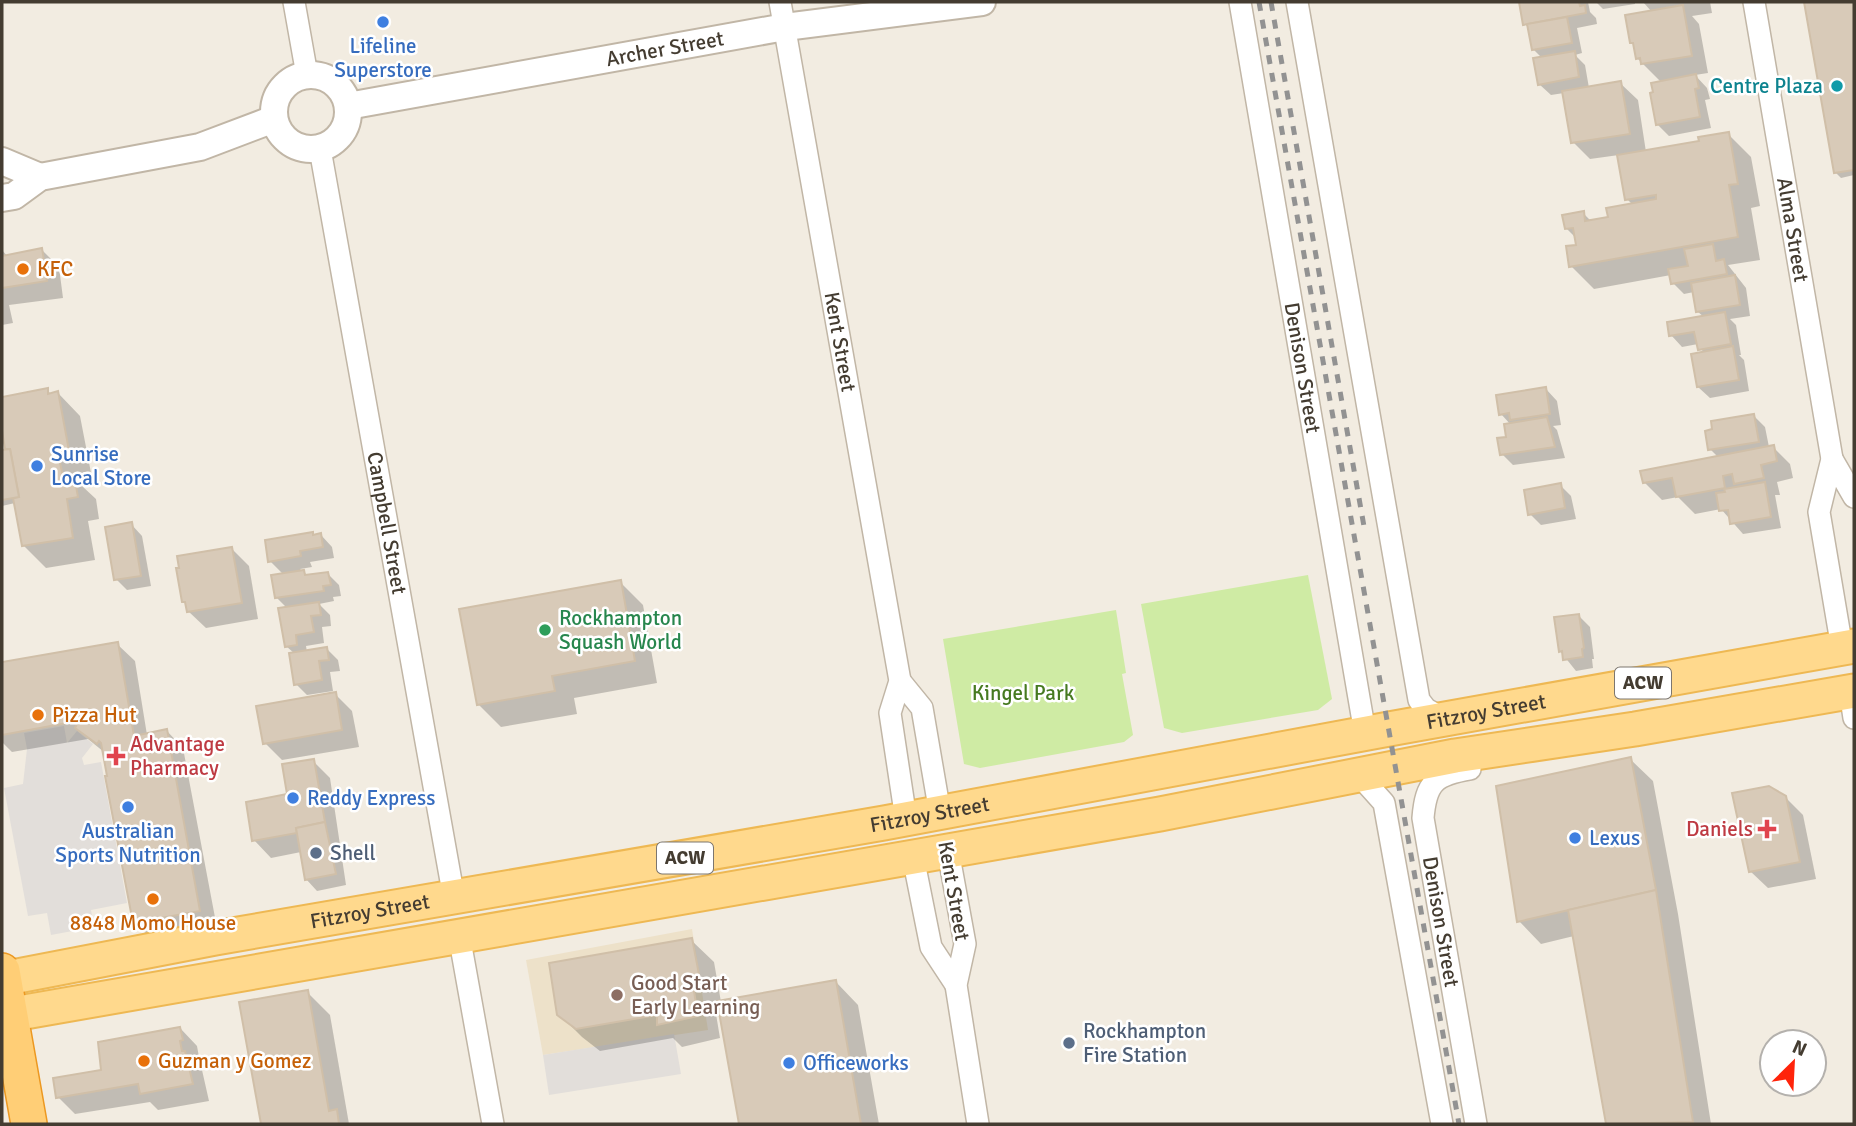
<svg xmlns="http://www.w3.org/2000/svg" width="1856" height="1126" viewBox="0 0 1856 1126" font-family="Signika,sans-serif">
	<rect width="100%" height="100%" fill="#f2ece1"/>
	<!-- education -->
	<polygon fill="#ede1c9" points="692,929 708,1030 543,1055 526,960"/>
	<!-- green -->
	<g fill="#cfeba4">
		<polygon points="1308,575 1332,699 1318,710 1182,733 1164,728 1141,604"/>
		<polygon points="1116,610 1126,673 1122,674 1133,735 1124,742 980,768 964,764 943,639"/>
	</g>
	<!-- parking -->
	<g fill="#e2deda">
		<polygon points="64,726 67,743 77,731 93,744 82,758 84,765 101,762 127,903 91,910 94,927 51,935 47,913 28,916 4,788 23,784 27,749 24,733"/>
		<polygon points="674,1034 681,1074 549,1095 543,1055"/>
	</g>
	<!-- shadow -->
	<g fill="#0003">
		<polygon points="1520,2 1588,2 1590,12 1596,18 1597,24 1577,28 1582,53 1575,55 1585,65 1589,88 1620,83 1638,100 1646,152 1701,143 1728,134 1751,157 1760,206 1751,208 1760,260 1728,265 1746,288 1750,316 1730,319 1736,325 1741,355 1739,355 1744,360 1749,391 1710,398 1698,387 1704,353 1698,344 1682,347 1671,335 1704,317 1698,312 1694,292 1684,294 1673,283 1671,275 1594,289 1571,266 1578,246 1576,238 1566,228 1583,213 1592,222 1610,218 1633,205 1627,199 1619,155 1590,159 1573,142 1564,93 1551,95 1539,84 1543,59 1533,49 1530,29 1525,24"/>
		<polygon points="1596,2 1635,2 1635,4 1603,9"/>
		<polygon points="1643,2 1710,2 1712,13 1692,16 1699,24 1708,73 1695,75 1707,88 1710,99 1705,100 1711,128 1669,136 1657,124 1662,83 1637,58 1635,46 1632,42 1652,12"/>
		<polygon points="1806,2 1854,2 1854,175 1841,178 1836,173"/>
		<polygon points="2,250 8,257 42,250 59,267 63,298 9,305 13,323 2,325"/>
		<polygon points="1546,389 1557,401 1561,425 1553,426 1557,430 1565,458 1513,465 1502,454 1511,425 1501,414"/>
		<polygon points="47,390 52,395 58,393 80,416 92,478 81,480 82,486 96,499 99,519 88,521 95,560 46,568 23,545 15,503 2,506 2,452 9,451 2,421 2,399"/>
		<polygon points="1754,416 1765,427 1769,447 1773,447 1790,464 1793,478 1777,482 1780,495 1775,495 1781,528 1743,534 1721,509 1695,514 1678,497 1662,500 1645,483 1718,457 1710,449"/>
		<polygon points="1560,485 1571,496 1576,519 1541,525 1530,514"/>
		<polygon points="131,524 142,536 151,586 127,590 116,579"/>
		<polygon points="312,534 315,536 321,535 332,547 334,558 310,562 312,567 300,569 308,576 327,573 339,585 341,596 333,597 334,601 319,604 330,615 331,626 322,627 324,643 306,646 307,652 327,649 338,660 340,671 330,672 333,691 307,695 296,684 295,654 286,646 288,609 277,598 284,575 270,561"/>
		<polygon points="232,549 249,566 258,619 206,628 188,611 184,601"/>
		<polygon points="620,582 643,605 657,683 574,698 577,714 501,727 478,704"/>
		<polygon points="1579,616 1590,627 1594,659 1592,659 1593,668 1576,671 1560,651"/>
		<polygon points="117,644 135,661 147,735 166,730 183,748 217,928 152,940 135,922 104,752 88,739 12,752 2,742 2,663"/>
		<polygon points="335,694 352,711 359,747 282,760 265,743"/>
		<polygon points="1630,759 1653,781 1678,914 1711,1124 1607,1124 1574,936 1541,944 1519,921"/>
		<polygon points="313,761 330,778 346,885 317,891 306,879 301,852 271,858 254,840 289,796"/>
		<polygon points="1785,797 1803,815 1816,879 1768,888 1750,871"/>
		<polygon points="691,940 714,962 721,1002 836,982 858,1005 879,1124 741,1124 720,1013 716,1014 720,1038 682,1047 673,1038 600,1051 582,1037 559,1014"/>
		<polygon points="307,992 330,1015 349,1124 262,1124 241,1003"/>
		<polygon points="180,1028 197,1046 199,1057 196,1059 202,1070 209,1101 158,1110 150,1102 75,1114 58,1097"/>
	</g>
	<!-- building -->
	<g fill="#d8cab8" stroke="#d0bfa8" stroke-width="2">
		<polygon points="1519,2 1579,2 1580,6 1585,5 1586,13 1523,25"/>
		<polygon points="1804,2 1854,2 1854,170 1834,173"/>
		<polygon points="1683,5 1692,56 1641,64 1640,58 1636,59 1633,43 1630,43 1625,15"/>
		<polygon points="1567,17 1572,43 1532,50 1527,24"/>
		<polygon points="1575,51 1579,77 1538,85 1533,58"/>
		<polygon points="1696,74 1699,88 1695,89 1700,117 1656,125 1650,93 1653,92 1651,83"/>
		<polygon points="1621,81 1630,134 1571,143 1562,91"/>
		<polygon points="1729,132 1738,184 1729,185 1738,237 1569,267 1566,246 1576,245 1573,228 1565,229 1562,215 1584,211 1585,221 1608,217 1606,208 1656,199 1656,195 1625,200 1617,155 1699,141 1698,137"/>
		<polygon points="1713,244 1716,261 1724,259 1727,274 1671,284 1668,269 1688,266 1684,249"/>
		<polygon points="42,248 47,281 2,288 2,256"/>
		<polygon points="1735,275 1740,305 1696,312 1691,283"/>
		<polygon points="1725,312 1731,344 1698,350 1694,332 1669,336 1667,322"/>
		<polygon points="1733,346 1739,380 1697,387 1691,354"/>
		<polygon points="1546,387 1550,414 1510,420 1509,413 1499,415 1496,395"/>
		<polygon points="48,388 48,394 58,391 70,456 59,458 63,477 74,475 78,497 67,499 73,538 22,546 13,498 19,497 10,449 5,449 2,431 2,397"/>
		<polygon points="1754,414 1759,442 1708,450 1705,431 1712,429 1711,421"/>
		<polygon points="1547,417 1555,447 1500,455 1497,438 1506,437 1504,424"/>
		<polygon points="1774,445 1777,461 1761,465 1764,478 1734,484 1732,474 1723,476 1725,488 1676,497 1672,478 1643,483 1640,471"/>
		<polygon points="10,449 19,497 2,500 2,450"/>
		<polygon points="1765,482 1771,517 1730,524 1728,510 1719,511 1716,493 1725,492 1724,489"/>
		<polygon points="1561,483 1565,508 1528,515 1524,490"/>
		<polygon points="132,522 141,576 114,580 105,527"/>
		<polygon points="313,532 313,535 321,533 323,547 300,551 301,556 268,562 265,540"/>
		<polygon points="232,547 242,603 187,612 185,602 182,602 176,568 179,568 177,556"/>
		<polygon points="304,570 305,575 328,572 331,585 323,586 324,591 275,598 271,575"/>
		<polygon points="621,580 635,661 552,676 555,691 477,705 459,609"/>
		<polygon points="319,602 321,615 311,616 314,632 296,635 297,645 285,647 278,608"/>
		<polygon points="1579,614 1584,648 1582,649 1583,657 1563,660 1562,651 1559,652 1554,617"/>
		<polygon points="118,642 134,736 167,729 200,911 133,923 105,776 107,776 101,743 99,741 97,744 75,728 77,724 72,722 2,735 2,662"/>
		<polygon points="327,647 329,660 319,661 322,680 294,685 289,653"/>
		<polygon points="336,692 342,730 263,744 256,706"/>
		<polygon points="1631,757 1656,890 1517,922 1496,786"/>
		<polygon points="314,759 325,822 296,828 297,833 252,841 246,802 287,794 282,764"/>
		<polygon points="1769,786 1786,796 1800,862 1749,872 1732,793"/>
		<polygon points="325,822 336,874 305,880 296,828"/>
		<polygon points="1656,890 1693,1122 1606,1124 1568,910"/>
		<polygon points="692,938 702,990 694,991 698,1016 657,1025 657,1015 576,1029 557,1015 549,963"/>
		<polygon points="836,980 861,1124 739,1124 717,1001"/>
		<polygon points="308,990 329,1111 337,1109 339,1124 261,1124 239,1002"/>
		<polygon points="180,1027 183,1040 180,1041 182,1051 185,1051 193,1084 140,1094 138,1084 56,1098 53,1078 101,1070 98,1042"/>
	</g>
	<g fill="none" stroke-linecap="round" stroke-linejoin="round">
		<!-- minor casing -->
		<g stroke="#c1b6a6" stroke-width="24">
			<g id="minor">
				<polyline points="294,2 307,75"/>
				<path id="s1" d="M780,2L900,681L890,713L906,819"/>
				<path id="s2" d="M1240,2L1365,733"/>
				<polyline points="1297,2 1419,700 1426,709 1444,719"/>
				<path id="s3" d="M1754,2L1832,459L1819,512L1842,648"/>
				<path id="s4" d="M320,149L454,898"/>
				<polyline points="1832,459 1854,497"/>
				<polyline points="900,681 922,708 940,813"/>
				<polyline points="1850,692 1854,718"/>
				<path id="s5" d="M1470,769C1435,775 1426,782 1423,818L1476,1124"/>
				<polyline points="1358,774 1384,803 1442,1124"/>
				<polyline points="948,851 965,944 956,985 978,1124"/>
				<polyline points="913,857 931,947 956,985"/>
				<polyline points="459,935 493,1124"/>
			</g>
		</g>
		<!-- tertiary casing -->
		<g stroke="#c1b6a6" stroke-width="30">
			<g id="tertiary">
				<circle cx="311" cy="112" r="37"/>
				<path id="s6" d="M348,106L785,27L982,2"/>
				<polyline points="2,161 40,177"/>
				<polyline points="2,198 14,196 40,177 200,147 274,119"/>
			</g>
		</g>
		<!-- primary casing -->
		<g stroke="#eeb853" stroke-width="37">
			<g id="primary">
				<path id="s7" d="M2,979L215,938L884,823L1389,729L1854,646"/>
				<polyline points="2,1016 1160,814 1455,756 1635,729 1854,691"/>
			</g>
		</g>
		<!-- trunk casing -->
		<g stroke="#ec9821" stroke-width="38">
			<polyline id="trunk" points="2,971 29,1124"/>
		</g>
		<!-- minor -->
		<use href="#minor" stroke="#fff" stroke-width="21"/>
		<!-- tertiary -->
		<use href="#tertiary" stroke="#fff" stroke-width="26"/>
		<!-- primary -->
		<use href="#primary" stroke="#ffd98d" stroke-width="33"/>
		<!-- trunk -->
		<use href="#trunk" stroke="#ffce76" stroke-width="35"/>
		<!-- rail -->
		<g stroke="#929292" stroke-width="5" stroke-dasharray="9 9" stroke-linecap="butt">
			<polyline points="1259,2 1459,1124"/>
			<polyline points="1271,2 1365,532"/>
		</g>
	</g>
	<!-- markers -->
	<g fill="#3f7fe0" stroke="#fff" stroke-width="2.5">
		<circle cx="383" cy="22" r="7"/>
		<circle cx="37" cy="466" r="7"/>
		<circle cx="293" cy="798" r="7"/>
		<circle cx="128" cy="807" r="7"/>
		<circle cx="1575" cy="838" r="7"/>
		<circle cx="789" cy="1063" r="7"/>
	</g>
	<circle fill="#0f9aa8" stroke="#fff" stroke-width="2.5" cx="1837" cy="86" r="7"/>
	<g fill="#e8710a" stroke="#fff" stroke-width="2.5">
		<circle cx="23" cy="269" r="7"/>
		<circle cx="38" cy="715" r="7"/>
		<circle cx="153" cy="899" r="7"/>
		<circle cx="144" cy="1061" r="7"/>
	</g>
	<circle fill="#2e9e5b" stroke="#fff" stroke-width="2.5" cx="545" cy="630" r="7"/>
	<g fill="#e0444e" stroke="#fff" stroke-width="2.5">
		<path d="M112.5 745.5h7v7h7v7h-7v7h-7v-7h-7v-7h7z"/>
		<path d="M1763.5 818.5h7v7h7v7h-7v7h-7v-7h-7v-7h7z"/>
	</g>
	<g fill="#5c6f8a" stroke="#fff" stroke-width="2.5">
		<circle cx="316" cy="853" r="7"/>
		<circle cx="1069" cy="1043" r="7"/>
	</g>
	<circle fill="#8d6e63" stroke="#fff" stroke-width="2.5" cx="617" cy="995" r="7"/>
	<g text-anchor="middle" dominant-baseline="central" stroke-width="5" stroke-linejoin="round" paint-order="stroke">
		<!-- shield labels -->
		<g fill="#fff" stroke="#7c766f" stroke-width="2">
			<rect x="1615" y="667.5" width="56" height="31" rx="5"/>
			<rect x="657" y="842.5" width="56" height="31" rx="5"/>
		</g>
		<g font-size="19" font-weight="bold" fill="#443c31">
			<text x="1643" y="683">ACW</text>
			<text x="685" y="858">ACW</text>
		</g>
		<!-- shop labels -->
		<g font-size="21" fill="#366cbe" stroke="#fff" text-anchor="start">
			<text x="383" y="46" text-anchor="middle">Lifeline<tspan x="383" dy="24">Superstore</tspan></text>
			<text x="51" y="454">Sunrise<tspan x="51" dy="24">Local Store</tspan></text>
			<text x="307" y="798">Reddy Express</text>
			<text x="128" y="831" text-anchor="middle">Australian<tspan x="128" dy="24">Sports Nutrition</tspan></text>
			<text x="1589" y="838">Lexus</text>
			<text x="803" y="1063">Officeworks</text>
		</g>
		<!-- street labels -->
		<g font-size="21" fill="#443c31" stroke="#fff">
			<text stroke="none"><textPath href="#s6" startOffset="322">Archer Street</textPath></text>
			<text stroke="none"><textPath href="#s3" startOffset="231">Alma Street</textPath></text>
			<text stroke="none"><textPath href="#s1" startOffset="345">Kent Street</textPath></text>
			<text stroke="none"><textPath href="#s2" startOffset="371">Denison Street</textPath></text>
			<text stroke="none"><textPath href="#s4" startOffset="380">Campbell Street</textPath></text>
			<text stroke="none"><textPath href="#s7" startOffset="1508">Fitzroy Street</textPath></text>
			<text stroke="none"><textPath href="#s7" startOffset="942">Fitzroy Street</textPath></text>
			<text transform="translate(954 891) rotate(80)">Kent Street</text>
			<text stroke="none"><textPath href="#s7" startOffset="374">Fitzroy Street</textPath></text>
			<text stroke="none"><textPath href="#s5" startOffset="182">Denison Street</textPath></text>
		</g>
		<!-- culture labels -->
		<g font-size="21" fill="#0d838f" stroke="#fff" text-anchor="end">
			<text x="1823" y="86">Centre Plaza</text>
		</g>
		<!-- food labels -->
		<g font-size="21" fill="#c56008" stroke="#fff" text-anchor="start">
			<text x="37" y="269">KFC</text>
			<text x="52" y="715">Pizza Hut</text>
			<text x="153" y="923" text-anchor="middle">8848 Momo House</text>
			<text x="158" y="1061">Guzman y Gomez</text>
		</g>
		<!-- leisure labels -->
		<g font-size="21" fill="#27864d" stroke="#fff" text-anchor="start">
			<text x="559" y="618">Rockhampton<tspan x="559" dy="24">Squash World</tspan></text>
		</g>
		<!-- park labels -->
		<g font-size="21" fill="#467a20" stroke="#fff">
			<text x="1023" y="693">Kingel Park</text>
		</g>
		<!-- health labels -->
		<g font-size="21" fill="#be3a42" stroke="#fff" text-anchor="start">
			<text x="130" y="744">Advantage<tspan x="130" dy="24">Pharmacy</tspan></text>
			<text x="1753" y="829" text-anchor="end">Daniels</text>
		</g>
		<!-- service labels -->
		<g font-size="21" fill="#4e5e75" stroke="#fff" text-anchor="start">
			<text x="330" y="853">Shell</text>
			<text x="1083" y="1031">Rockhampton<tspan x="1083" dy="24">Fire Station</tspan></text>
		</g>
		<!-- education labels -->
		<g font-size="21" fill="#785e54" stroke="#fff" text-anchor="start">
			<text x="631" y="983">Good Start<tspan x="631" dy="24">Early Learning</tspan></text>
		</g>
	</g>
	<!-- border -->
	<rect width="1856" height="1126" fill="none" stroke="#443c31" stroke-width="7"/>
	<!-- north arrow -->
	<g transform="translate(1793 1063) rotate(24)"><circle r="33" fill="#ffffff" stroke="#b4b1ad" stroke-width="2"/>
	<path d="M0-5L12 26L0 18L-12 26Z" fill="#ff240b"/>
	<text y="-10" font-size="19" font-weight="bold" text-anchor="middle" fill="#443c31">N</text>
	</g>
</svg>
